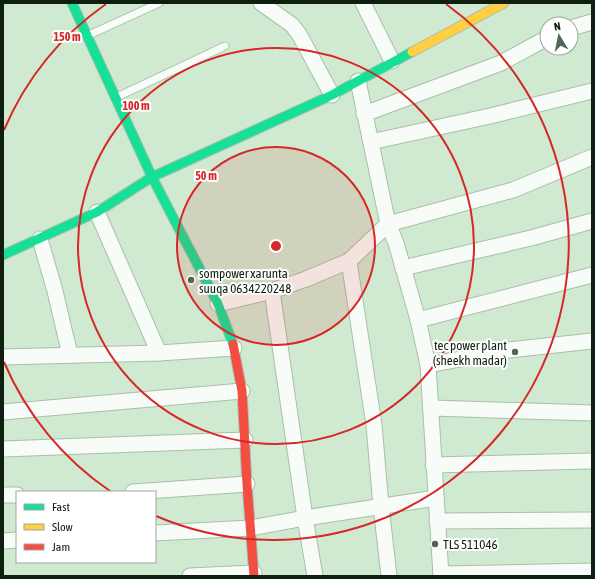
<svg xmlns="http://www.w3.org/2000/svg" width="595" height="579" viewBox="0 0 595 579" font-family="'Asap Condensed',sans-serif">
	<rect width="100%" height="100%" fill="#d0ead1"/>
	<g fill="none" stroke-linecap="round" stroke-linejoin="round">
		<!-- lane casing -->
		<g stroke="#aabeaa" stroke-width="9">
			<g id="lane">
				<polyline points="89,35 159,3"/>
				<polyline points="117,97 225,46"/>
			</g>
		</g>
		<!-- street casing -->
		<g stroke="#aabeaa" stroke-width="17">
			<g id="street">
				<polyline points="261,3 292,25 299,34 332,95"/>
				<polyline points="363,3 392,61"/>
				<polyline points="571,28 592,22"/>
				<polyline points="358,81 388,224 396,243 418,320 428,365 441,576"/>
				<polyline points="364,114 501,63 547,38"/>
				<polyline points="371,142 490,116 592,91"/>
				<polyline points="97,212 159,353"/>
				<polyline points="40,239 55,291 70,355"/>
				<polyline points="349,261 374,425 381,506 389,576"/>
				<polyline points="403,268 531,238 592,221"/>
				<polyline points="272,291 305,518 315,576"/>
				<polyline points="218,304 272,291 306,279 349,261 388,224 513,190 592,157"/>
				<polyline points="418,320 592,275"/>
				<polyline points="3,357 159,353 234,348"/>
				<polyline points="428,365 509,350 592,341"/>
				<polyline points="432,408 592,413"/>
				<polyline points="3,412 242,391"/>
				<polyline points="3,449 245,440"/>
				<polyline points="433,465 592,461"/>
				<polyline points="133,492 247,484"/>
				<polyline points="3,495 17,495"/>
				<polyline points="437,521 592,520"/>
				<polyline points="155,533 251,528 305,518 436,498"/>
				<polyline points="3,541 17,540"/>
				<polyline points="441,574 592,571"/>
				<polyline points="190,576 254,573"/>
			</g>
		</g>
		<!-- fast casing -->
		<g stroke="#aabeaa" stroke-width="11">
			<g id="fast">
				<polyline points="72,3 152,177 218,304 233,344"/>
				<polyline points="3,255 97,212 152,177 332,95 412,52"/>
			</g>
		</g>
		<!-- slow casing -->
		<g stroke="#aabeaa" stroke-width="11">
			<polyline id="slow" points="412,52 504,3"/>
		</g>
		<!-- jam casing -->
		<g stroke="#aabeaa" stroke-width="11">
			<polyline id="jam" points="233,344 242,391 247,484 254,576"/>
		</g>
		<!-- lane -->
		<use href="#lane" stroke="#f8fcf8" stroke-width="7"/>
		<!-- street -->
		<use href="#street" stroke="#f8fcf8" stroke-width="15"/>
		<!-- fast -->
		<use href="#fast" stroke="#16e098" stroke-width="9"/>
		<!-- slow -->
		<use href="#slow" stroke="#ffcf43" stroke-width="9"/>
		<!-- jam -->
		<use href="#jam" stroke="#f24e42" stroke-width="9"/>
	</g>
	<!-- distance rings -->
	<circle cx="276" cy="246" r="99" fill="#d62828" fill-opacity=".12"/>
	<g fill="none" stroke="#d62828" stroke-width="2">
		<circle cx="276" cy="246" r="99"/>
		<circle cx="276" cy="246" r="198"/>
		<path d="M110 491A296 296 0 0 1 4 362M4 130A296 296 0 0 1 106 4M446 4A296 296 0 0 1 156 516"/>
	</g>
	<!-- markers -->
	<g fill="#526654" stroke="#fff" stroke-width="1.5">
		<circle cx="191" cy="280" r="4"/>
		<circle cx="515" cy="352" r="4"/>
		<circle cx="435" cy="544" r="4"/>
	</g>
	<g text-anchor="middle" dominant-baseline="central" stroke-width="4" stroke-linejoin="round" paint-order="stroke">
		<!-- poi labels -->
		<g font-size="13" fill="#0e1f10" stroke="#fff" text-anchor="start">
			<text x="199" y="273">sompower xarunta<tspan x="199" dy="15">suuqa 0634220248</tspan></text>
			<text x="507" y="345" text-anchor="end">tec power plant<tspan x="507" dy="15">(sheekh madar)</tspan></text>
			<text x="443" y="544">TLS 511046</text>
		</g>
	</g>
	<circle cx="276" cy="246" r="6" fill="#d62828" stroke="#fff" stroke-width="2"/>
	<g font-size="12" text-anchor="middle" font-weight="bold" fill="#d62828" stroke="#fff" stroke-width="4" stroke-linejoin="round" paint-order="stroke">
		<text x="67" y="41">150 m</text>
		<text x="136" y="110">100 m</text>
		<text x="206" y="180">50 m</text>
	</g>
	<!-- border -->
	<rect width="595" height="579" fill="none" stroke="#0e1f10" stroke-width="8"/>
	<!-- legend -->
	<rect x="16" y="491" width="140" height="72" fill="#ffffff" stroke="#9fa59f"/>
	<rect x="24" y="504" width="20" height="6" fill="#16e098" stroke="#9fa59f"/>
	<text x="52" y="511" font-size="12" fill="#0e1f10">Fast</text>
	<rect x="24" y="524" width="20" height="6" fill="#ffcf43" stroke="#9fa59f"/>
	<text x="52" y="531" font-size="12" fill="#0e1f10">Slow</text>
	<rect x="24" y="544" width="20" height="6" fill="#f24e42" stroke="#9fa59f"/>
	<text x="52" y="551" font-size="12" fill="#0e1f10">Jam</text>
	<!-- north arrow -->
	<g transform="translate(559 36) rotate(350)"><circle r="19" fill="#ffffff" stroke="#9fa59f"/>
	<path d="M0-3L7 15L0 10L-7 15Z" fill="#526654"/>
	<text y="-6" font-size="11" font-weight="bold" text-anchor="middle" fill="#0e1f10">N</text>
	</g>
</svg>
